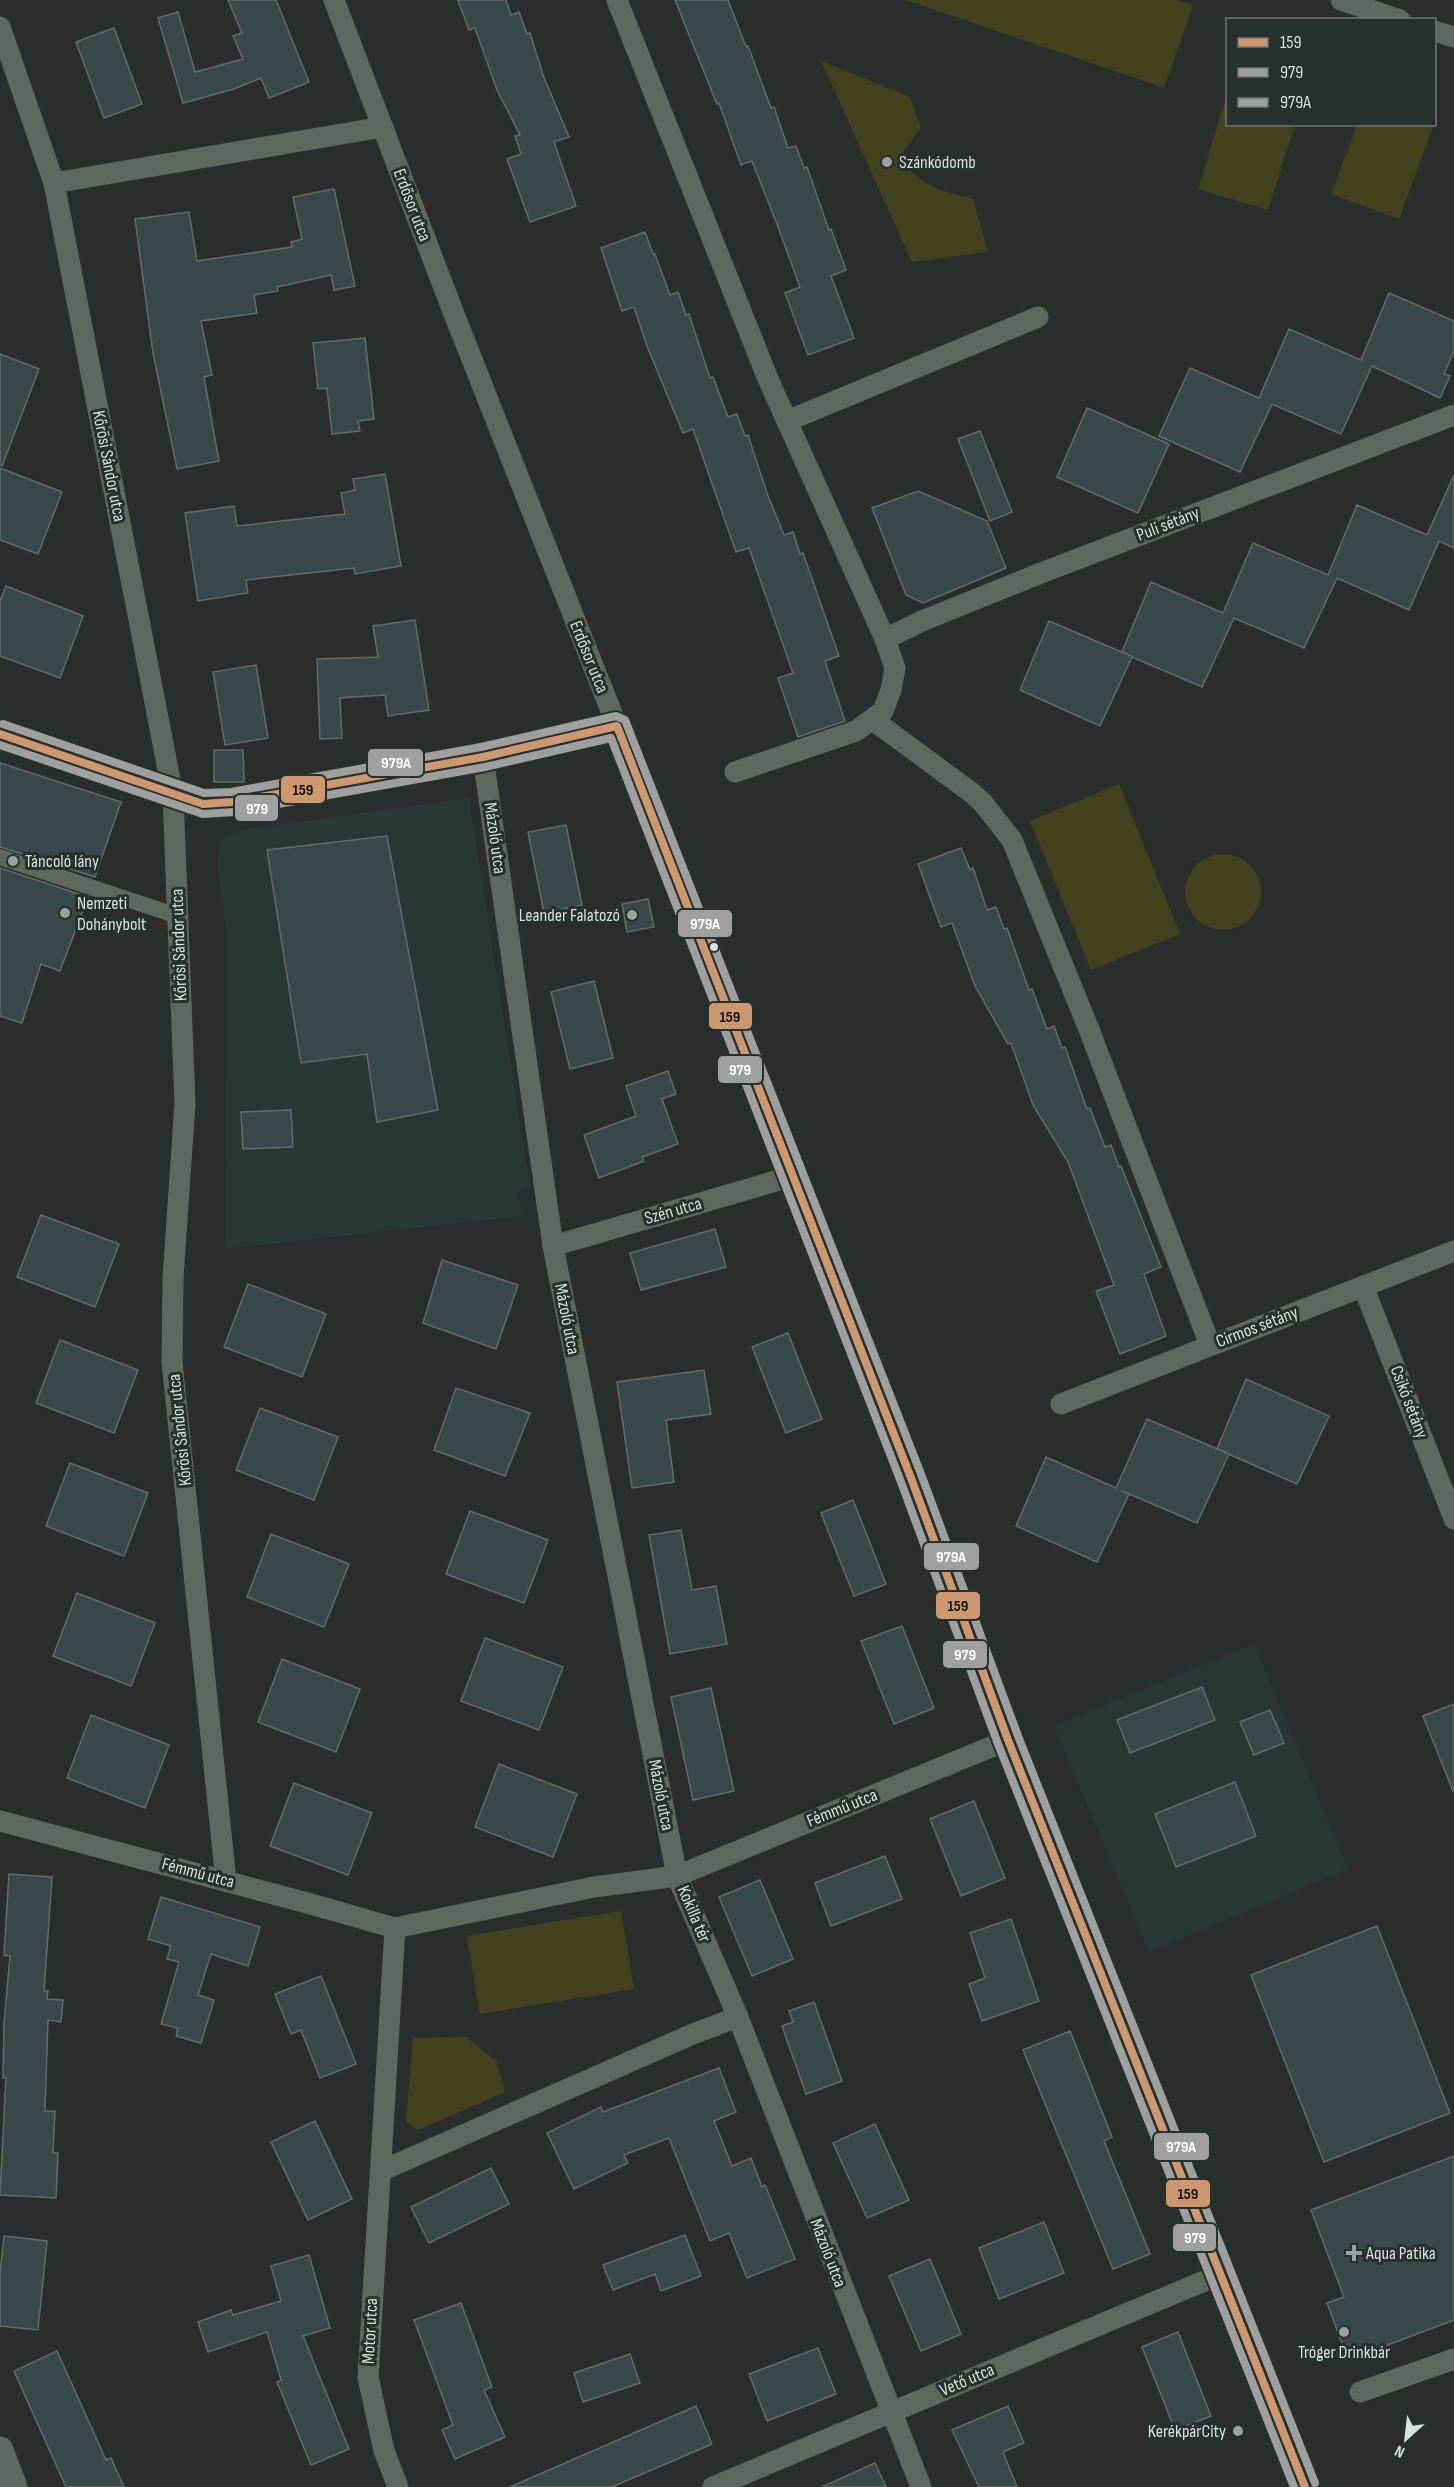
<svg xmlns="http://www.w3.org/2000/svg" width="1454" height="2487" viewBox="0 0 1454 2487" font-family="'Sofia Sans Condensed',sans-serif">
	<rect width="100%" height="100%" fill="#2a2f2d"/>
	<!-- built -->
	<g fill="#293834">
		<polygon points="469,798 530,1187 517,1190 522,1216 225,1249 227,936 217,863 220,841 241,830"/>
		<polygon points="1254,1644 1348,1869 1149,1952 1054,1726"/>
	</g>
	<!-- green -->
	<g fill="#43421e">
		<polygon points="906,0 1177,0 1193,5 1164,88"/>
		<polygon points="821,61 910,97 921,127 903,153 911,172 926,183 940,190 973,199 988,252 912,262"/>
		<polygon points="1227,94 1228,124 1295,125 1268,210 1198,189"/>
		<polygon points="1357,125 1434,125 1399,219 1331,194"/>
		<polygon points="1119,784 1180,934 1091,970 1030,821"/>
		<circle cx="1223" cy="892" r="38"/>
		<polygon points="621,1911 634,1989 480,2014 467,1936"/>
		<polygon points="467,2037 497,2062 505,2092 418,2130 406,2121 413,2038"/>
	</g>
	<!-- building -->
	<g fill="#39494a" stroke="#666a6a" stroke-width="1.5">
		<polygon points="228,0 276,0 309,82 269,98 261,78 234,89 183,103 158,18 178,12 195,72 243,59 233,36 242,33"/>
		<polygon points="458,0 506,0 511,15 519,12 527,34 530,33 543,75 569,137 554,142 576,206 530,222 507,159 521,154 515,136 520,135 497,90 475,28 469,30"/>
		<polygon points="675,0 728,0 746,47 748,46 771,108 774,107 788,148 796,146 804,168 807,167 829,230 831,229 846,270 831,276 854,338 808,355 785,293 800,287 777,224 752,161 741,165 719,103 717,104"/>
		<polygon points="114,28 142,104 104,118 76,42"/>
		<polygon points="334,189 355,286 334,290 331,275 277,287 278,291 254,295 257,313 201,321 212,375 204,377 219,461 177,469 153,353 135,219 189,212 197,261 292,247 291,242 302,239 293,197"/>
		<polygon points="645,232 653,254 655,254 670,295 678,292 686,315 689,314 710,378 713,377 728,417 737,414 745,436 748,435 768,496 784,535 793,532 800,554 803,553 839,656 825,661 845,721 798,737 778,678 793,673 749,548 736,552 693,429 683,433 647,346 634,307 622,311 601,248"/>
		<polygon points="1389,293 1454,321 1454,351 1444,374 1450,376 1440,398 1372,366 1341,434 1272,404 1240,472 1159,436 1190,368 1259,398 1289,329 1361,360"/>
		<polygon points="365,338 374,419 358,421 360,431 332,434 327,388 318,389 313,343"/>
		<polygon points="0,354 39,369 2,466 0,465"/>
		<polygon points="1087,408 1169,444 1138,513 1057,477"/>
		<polygon points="980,431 1012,512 990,521 958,439"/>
		<polygon points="0,468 62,492 38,554 0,540"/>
		<polygon points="385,474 401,566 355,574 354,568 246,580 248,593 198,601 185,513 234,506 237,526 345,514 341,493 355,490 353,479"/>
		<polygon points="1454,475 1454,548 1439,541 1409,610 1337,578 1304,648 1234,618 1202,687 1132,657 1100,726 1020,690 1049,621 1131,656 1122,652 1151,582 1223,613 1253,543 1328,575 1357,505 1427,535"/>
		<polygon points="918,491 987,521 1006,568 923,603 906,595 872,508"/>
		<polygon points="6,586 83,616 60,678 0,656 0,601"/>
		<polygon points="415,620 429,710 388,716 385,695 340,698 342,738 320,739 317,659 378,657 373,626"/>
		<polygon points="256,665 268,738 225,745 213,672"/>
		<polygon points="214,750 243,750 244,782 214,782"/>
		<polygon points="0,763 121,802 95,877 0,847"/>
		<polygon points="566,825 582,905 544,913 528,832"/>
		<polygon points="387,836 438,1110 377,1122 367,1054 301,1063 267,850"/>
		<polygon points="961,848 970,870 973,868 987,910 996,907 1004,929 1007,928 1029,990 1032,989 1047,1029 1054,1026 1062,1048 1065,1047 1087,1109 1090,1108 1105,1147 1111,1145 1119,1167 1121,1166 1161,1267 1144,1274 1166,1336 1120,1354 1096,1291 1114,1285 1068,1162 1033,1105 1011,1043 1008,1044 975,986 952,923 941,927 918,864"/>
		<polygon points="0,868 88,897 60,971 41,964 22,1023 0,1016"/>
		<polygon points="648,899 654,927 627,932 622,904"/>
		<polygon points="594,981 613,1058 570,1069 551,992"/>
		<polygon points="668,1071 676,1094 662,1099 678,1144 642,1157 644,1161 599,1178 584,1135 636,1116 626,1086"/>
		<polygon points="291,1110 293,1147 243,1149 241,1112"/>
		<polygon points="41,1215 119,1244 95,1307 17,1277"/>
		<polygon points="715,1229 726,1267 641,1290 630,1253"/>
		<polygon points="442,1260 518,1285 496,1349 423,1323"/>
		<polygon points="248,1284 326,1314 302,1377 224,1347"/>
		<polygon points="788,1333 822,1419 786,1433 752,1347"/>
		<polygon points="60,1340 138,1370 114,1433 36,1403"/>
		<polygon points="704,1370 711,1414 666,1420 674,1482 632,1488 617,1382"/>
		<polygon points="1246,1379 1329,1416 1297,1484 1217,1449"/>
		<polygon points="456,1388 530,1413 505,1476 434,1450"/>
		<polygon points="260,1408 338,1437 314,1500 236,1470"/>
		<polygon points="1147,1419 1229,1454 1197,1523 1122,1491 1129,1494 1097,1562 1016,1526 1046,1457 1116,1488"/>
		<polygon points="70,1463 148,1493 124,1556 46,1526"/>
		<polygon points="853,1500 886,1584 854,1596 821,1513"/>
		<polygon points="470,1511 548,1540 524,1603 446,1574"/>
		<polygon points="681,1530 692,1590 716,1586 727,1644 670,1654 649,1535"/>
		<polygon points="271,1534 349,1564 324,1627 247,1597"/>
		<polygon points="77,1593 155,1623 131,1686 53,1656"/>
		<polygon points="902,1626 934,1708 894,1724 861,1641"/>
		<polygon points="485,1638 563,1667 539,1730 461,1701"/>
		<polygon points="282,1659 360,1689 336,1752 258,1722"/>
		<polygon points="1202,1687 1215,1720 1130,1753 1117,1720"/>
		<polygon points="711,1688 734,1791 693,1800 671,1697"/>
		<polygon points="1454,1704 1454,1790 1453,1791 1423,1716"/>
		<polygon points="1270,1710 1284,1743 1254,1755 1240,1722"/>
		<polygon points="91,1715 169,1745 145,1808 67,1778"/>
		<polygon points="499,1764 577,1794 553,1857 475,1827"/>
		<polygon points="1235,1782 1256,1836 1176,1867 1155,1814"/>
		<polygon points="294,1783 372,1813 348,1875 270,1846"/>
		<polygon points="974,1801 1005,1878 961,1896 930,1819"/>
		<polygon points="885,1856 902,1899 831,1926 815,1883"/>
		<polygon points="9,1874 52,1877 44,1991 48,1991 47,1999 63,2000 61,2022 48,2020 45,2111 55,2111 53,2153 58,2153 56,2198 0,2195 6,2078 3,2078 4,2024 10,1956 4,1955"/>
		<polygon points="760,1880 793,1959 752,1976 719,1897"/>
		<polygon points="161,1897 260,1927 248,1966 211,1954 198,1995 214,2000 201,2043 176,2036 178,2028 161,2024 179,1962 167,1959 171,1946 148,1939"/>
		<polygon points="1011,1919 1039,2001 982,2021 969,1984 985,1978 970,1933"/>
		<polygon points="1377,1926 1450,2113 1324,2162 1251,1975"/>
		<polygon points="321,1976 356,2064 320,2078 301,2030 291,2034 275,1994"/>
		<polygon points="814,2002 842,2081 806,2094 782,2026 793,2022 789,2011"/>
		<polygon points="1070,2031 1112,2137 1104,2141 1150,2254 1113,2269 1023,2050"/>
		<polygon points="719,2068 736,2112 714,2121 732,2166 751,2158 762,2187 765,2185 795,2259 747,2278 729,2233 710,2241 669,2138 624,2155 628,2163 574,2189 547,2133 601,2107 603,2112"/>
		<polygon points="315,2121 352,2199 308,2220 271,2142"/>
		<polygon points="875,2124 909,2200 867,2218 833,2143"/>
		<polygon points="1454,2156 1454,2320 1348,2360 1327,2303 1344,2297 1311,2210"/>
		<polygon points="491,2168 509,2204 429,2243 411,2207"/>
		<polygon points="1044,2222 1064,2273 999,2299 979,2248"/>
		<polygon points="685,2235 701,2276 661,2291 655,2274 613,2290 603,2265"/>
		<polygon points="4,2236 47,2241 38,2330 0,2326 0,2273"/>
		<polygon points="309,2255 330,2328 303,2336 349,2449 311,2465 277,2382 281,2380 267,2332 208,2352 198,2322 231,2310 233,2315 281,2301 271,2266"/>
		<polygon points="930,2259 961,2334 921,2351 889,2276"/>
		<polygon points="461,2303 492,2387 484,2390 505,2437 455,2459 442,2430 453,2425 414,2320"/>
		<polygon points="1178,2332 1211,2416 1175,2430 1142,2347"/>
		<polygon points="818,2348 836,2394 767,2421 749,2374"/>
		<polygon points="57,2351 106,2460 111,2458 124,2487 66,2487 14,2371"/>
		<polygon points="630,2354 640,2383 583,2402 574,2373"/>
		<polygon points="696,2406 712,2444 612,2487 510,2487"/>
		<polygon points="1008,2406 1024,2443 1003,2452 1017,2487 979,2487 952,2430"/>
		<polygon points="875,2463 886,2487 822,2487"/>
	</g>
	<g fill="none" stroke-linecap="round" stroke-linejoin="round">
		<!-- pedestrian -->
		<polyline stroke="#606660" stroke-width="16" points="0,857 178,916"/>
		<!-- minor -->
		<g stroke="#606660" stroke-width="21">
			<polyline points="334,0 454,314 617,726"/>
			<polyline points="617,0 768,379 885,639 895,668 891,690 883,711 856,731 735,772"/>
			<polyline points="1341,0 1400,20"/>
			<polyline points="0,27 54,183 173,795 185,1104 173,1278 172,1362 226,1881"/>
			<polyline points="1434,31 1454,37"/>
			<polyline points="54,183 383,127"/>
			<polyline points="787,421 1038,317"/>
			<polyline points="885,639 922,621 1041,573 1454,415"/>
			<polyline points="873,720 972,793 983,803 1012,840 1088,1027 1210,1345"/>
			<polyline points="483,757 553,1246 677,1876 738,2017 921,2487"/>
			<polyline points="553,1246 793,1176"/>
			<polyline points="1363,1286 1454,1519"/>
			<polyline points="1061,1404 1454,1251"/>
			<polyline points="0,1821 311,1904 395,1928 594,1887 677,1876 1008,1740"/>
			<polyline points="395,1928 368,2377 384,2451 398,2487"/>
			<polyline points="381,2171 693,2034 738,2017"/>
			<polyline points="1360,2392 1454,2359"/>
			<polyline points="713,2487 1221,2274"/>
		</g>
		<!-- tertiary -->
		<g stroke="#606660" stroke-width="27">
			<polyline points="0,734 203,804 232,802 483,757 617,726 911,1478 1008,1740 1305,2487"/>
			<polyline points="0,2450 14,2487"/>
		</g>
		<!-- bus-1 casing -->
		<g stroke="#28312e" stroke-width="12">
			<polyline id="bus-1" points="0,734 203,804 232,802 483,757 617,726 911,1478 1008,1740 1305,2487"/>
		</g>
		<!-- bus-2 casing -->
		<g stroke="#28312e" stroke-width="12">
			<polyline id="bus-2" points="0,745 203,814 234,812 485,767 611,738 901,1482 998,1744 1294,2487"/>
		</g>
		<!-- bus-3 casing -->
		<g stroke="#28312e" stroke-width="12">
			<polyline id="bus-3" points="3,724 204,793 231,792 481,747 616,716 625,720 921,1474 1018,1736 1315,2483"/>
		</g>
		<!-- bus-1 -->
		<use href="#bus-1" stroke="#cd976f" stroke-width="8"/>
		<!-- bus-2 -->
		<use href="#bus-2" stroke="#9f9f9f" stroke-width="8"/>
		<!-- bus-3 -->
		<use href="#bus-3" stroke="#9f9f9f" stroke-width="8"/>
	</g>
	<!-- markers -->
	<g fill="#9ca19f" stroke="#28312e" stroke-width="2">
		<circle cx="887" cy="162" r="6"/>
		<circle cx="13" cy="861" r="6"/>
		<circle cx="65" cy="913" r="6"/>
		<circle cx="632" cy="915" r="6"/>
		<path d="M1351 2244h6v6h6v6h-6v6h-6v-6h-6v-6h6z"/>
		<circle cx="1344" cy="2332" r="6"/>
		<circle cx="1238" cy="2431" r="6"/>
	</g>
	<circle fill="#d9dfdd" stroke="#28312e" stroke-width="2" cx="714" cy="947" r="5"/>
	<g text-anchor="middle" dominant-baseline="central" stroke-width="6" stroke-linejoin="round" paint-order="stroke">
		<!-- poi labels -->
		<g font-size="18" fill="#d9dfdd" stroke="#28312e" text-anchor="start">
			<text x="899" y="162">Szánkódomb</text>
			<text x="25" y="861">Táncoló lány</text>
			<text x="77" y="903">Nemzeti<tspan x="77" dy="21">Dohánybolt</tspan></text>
			<text x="620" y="915" text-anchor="end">Leander Falatozó</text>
			<text x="1366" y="2253">Aqua Patika</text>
			<text x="1344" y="2352" text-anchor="middle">Tróger Drinkbár</text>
			<text x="1226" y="2431" text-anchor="end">KerékpárCity</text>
		</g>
		<!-- street labels -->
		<g font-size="18" fill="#d9dfdd" stroke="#28312e">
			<text transform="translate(412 205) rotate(69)">Erdősor utca</text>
			<text transform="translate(109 466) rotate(79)">Kőrösi Sándor utca</text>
			<text transform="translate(1168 524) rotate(-21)">Puli sétány</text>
			<text transform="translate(589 657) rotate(68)">Erdősor utca</text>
			<text transform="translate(495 838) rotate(82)">Mázoló utca</text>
			<text transform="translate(179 945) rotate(-92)">Kőrösi Sándor utca</text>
			<text transform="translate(673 1211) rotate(-16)">Szén utca</text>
			<text transform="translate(567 1319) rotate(79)">Mázoló utca</text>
			<text transform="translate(1257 1327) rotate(-21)">Cirmos sétány</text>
			<text transform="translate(1409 1402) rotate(69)">Csikó sétány</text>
			<text transform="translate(180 1430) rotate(-96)">Kőrösi Sándor utca</text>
			<text transform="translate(661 1795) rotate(79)">Mázoló utca</text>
			<text transform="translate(842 1808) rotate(-22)">Fémmű utca</text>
			<text transform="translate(198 1873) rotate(15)">Fémmű utca</text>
			<text transform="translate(694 1914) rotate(67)">Kokilla tér</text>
			<text transform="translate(828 2253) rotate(69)">Mázoló utca</text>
			<text transform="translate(370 2331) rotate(-87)">Motor utca</text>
			<text transform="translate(967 2380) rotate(-23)">Vető utca</text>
		</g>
	</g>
	<g stroke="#28312e" stroke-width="2">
		<rect x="367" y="748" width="57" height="29" rx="6" fill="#9f9f9f"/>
		<rect x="280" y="775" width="46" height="29" rx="6" fill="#cd976f"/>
		<rect x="234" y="794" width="45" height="28" rx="6" fill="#9f9f9f"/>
		<rect x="677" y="909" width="56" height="29" rx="6" fill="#9f9f9f"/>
		<rect x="708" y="1002" width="45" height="28" rx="6" fill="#cd976f"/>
		<rect x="717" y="1055" width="46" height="29" rx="6" fill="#9f9f9f"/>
		<rect x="923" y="1542" width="57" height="29" rx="6" fill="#9f9f9f"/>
		<rect x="935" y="1591" width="46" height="29" rx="6" fill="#cd976f"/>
		<rect x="942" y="1640" width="46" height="29" rx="6" fill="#9f9f9f"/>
		<rect x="1153" y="2132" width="57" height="29" rx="6" fill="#9f9f9f"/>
		<rect x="1165" y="2179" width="46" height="29" rx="6" fill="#cd976f"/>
		<rect x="1172" y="2223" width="45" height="29" rx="6" fill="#9f9f9f"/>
	</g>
	<g font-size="16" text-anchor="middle" font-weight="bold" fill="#fff">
		<text x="396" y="768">979A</text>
		<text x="257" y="814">979</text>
		<text x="705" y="929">979A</text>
		<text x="740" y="1075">979</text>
		<text x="951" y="1562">979A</text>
		<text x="965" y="1660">979</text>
		<text x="1181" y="2152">979A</text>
		<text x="1195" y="2243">979</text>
	</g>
	<g font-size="16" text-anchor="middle" font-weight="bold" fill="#111">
		<text x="303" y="795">159</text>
		<text x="730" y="1022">159</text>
		<text x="958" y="1611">159</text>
		<text x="1188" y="2199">159</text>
	</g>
	<!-- legend -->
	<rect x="1226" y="18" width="210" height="108" fill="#28312e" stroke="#6f7774" stroke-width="1.5"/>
	<rect x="1238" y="38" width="30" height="9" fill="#cd976f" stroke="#6f7774" stroke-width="1.5"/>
	<text x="1280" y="48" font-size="18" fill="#d9dfdd">159</text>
	<rect x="1238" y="68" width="30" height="9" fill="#9f9f9f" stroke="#6f7774" stroke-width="1.5"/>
	<text x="1280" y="78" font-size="18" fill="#d9dfdd">979</text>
	<rect x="1238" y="98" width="30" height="9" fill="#9f9f9f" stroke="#6f7774" stroke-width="1.5"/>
	<text x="1280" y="108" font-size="18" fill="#d9dfdd">979A</text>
	<!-- north arrow -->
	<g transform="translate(1406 2439) rotate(207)" stroke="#28312e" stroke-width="4.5" paint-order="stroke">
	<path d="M0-4.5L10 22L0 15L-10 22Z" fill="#d9dfdd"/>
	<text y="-9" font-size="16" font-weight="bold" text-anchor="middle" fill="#d9dfdd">N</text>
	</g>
</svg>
